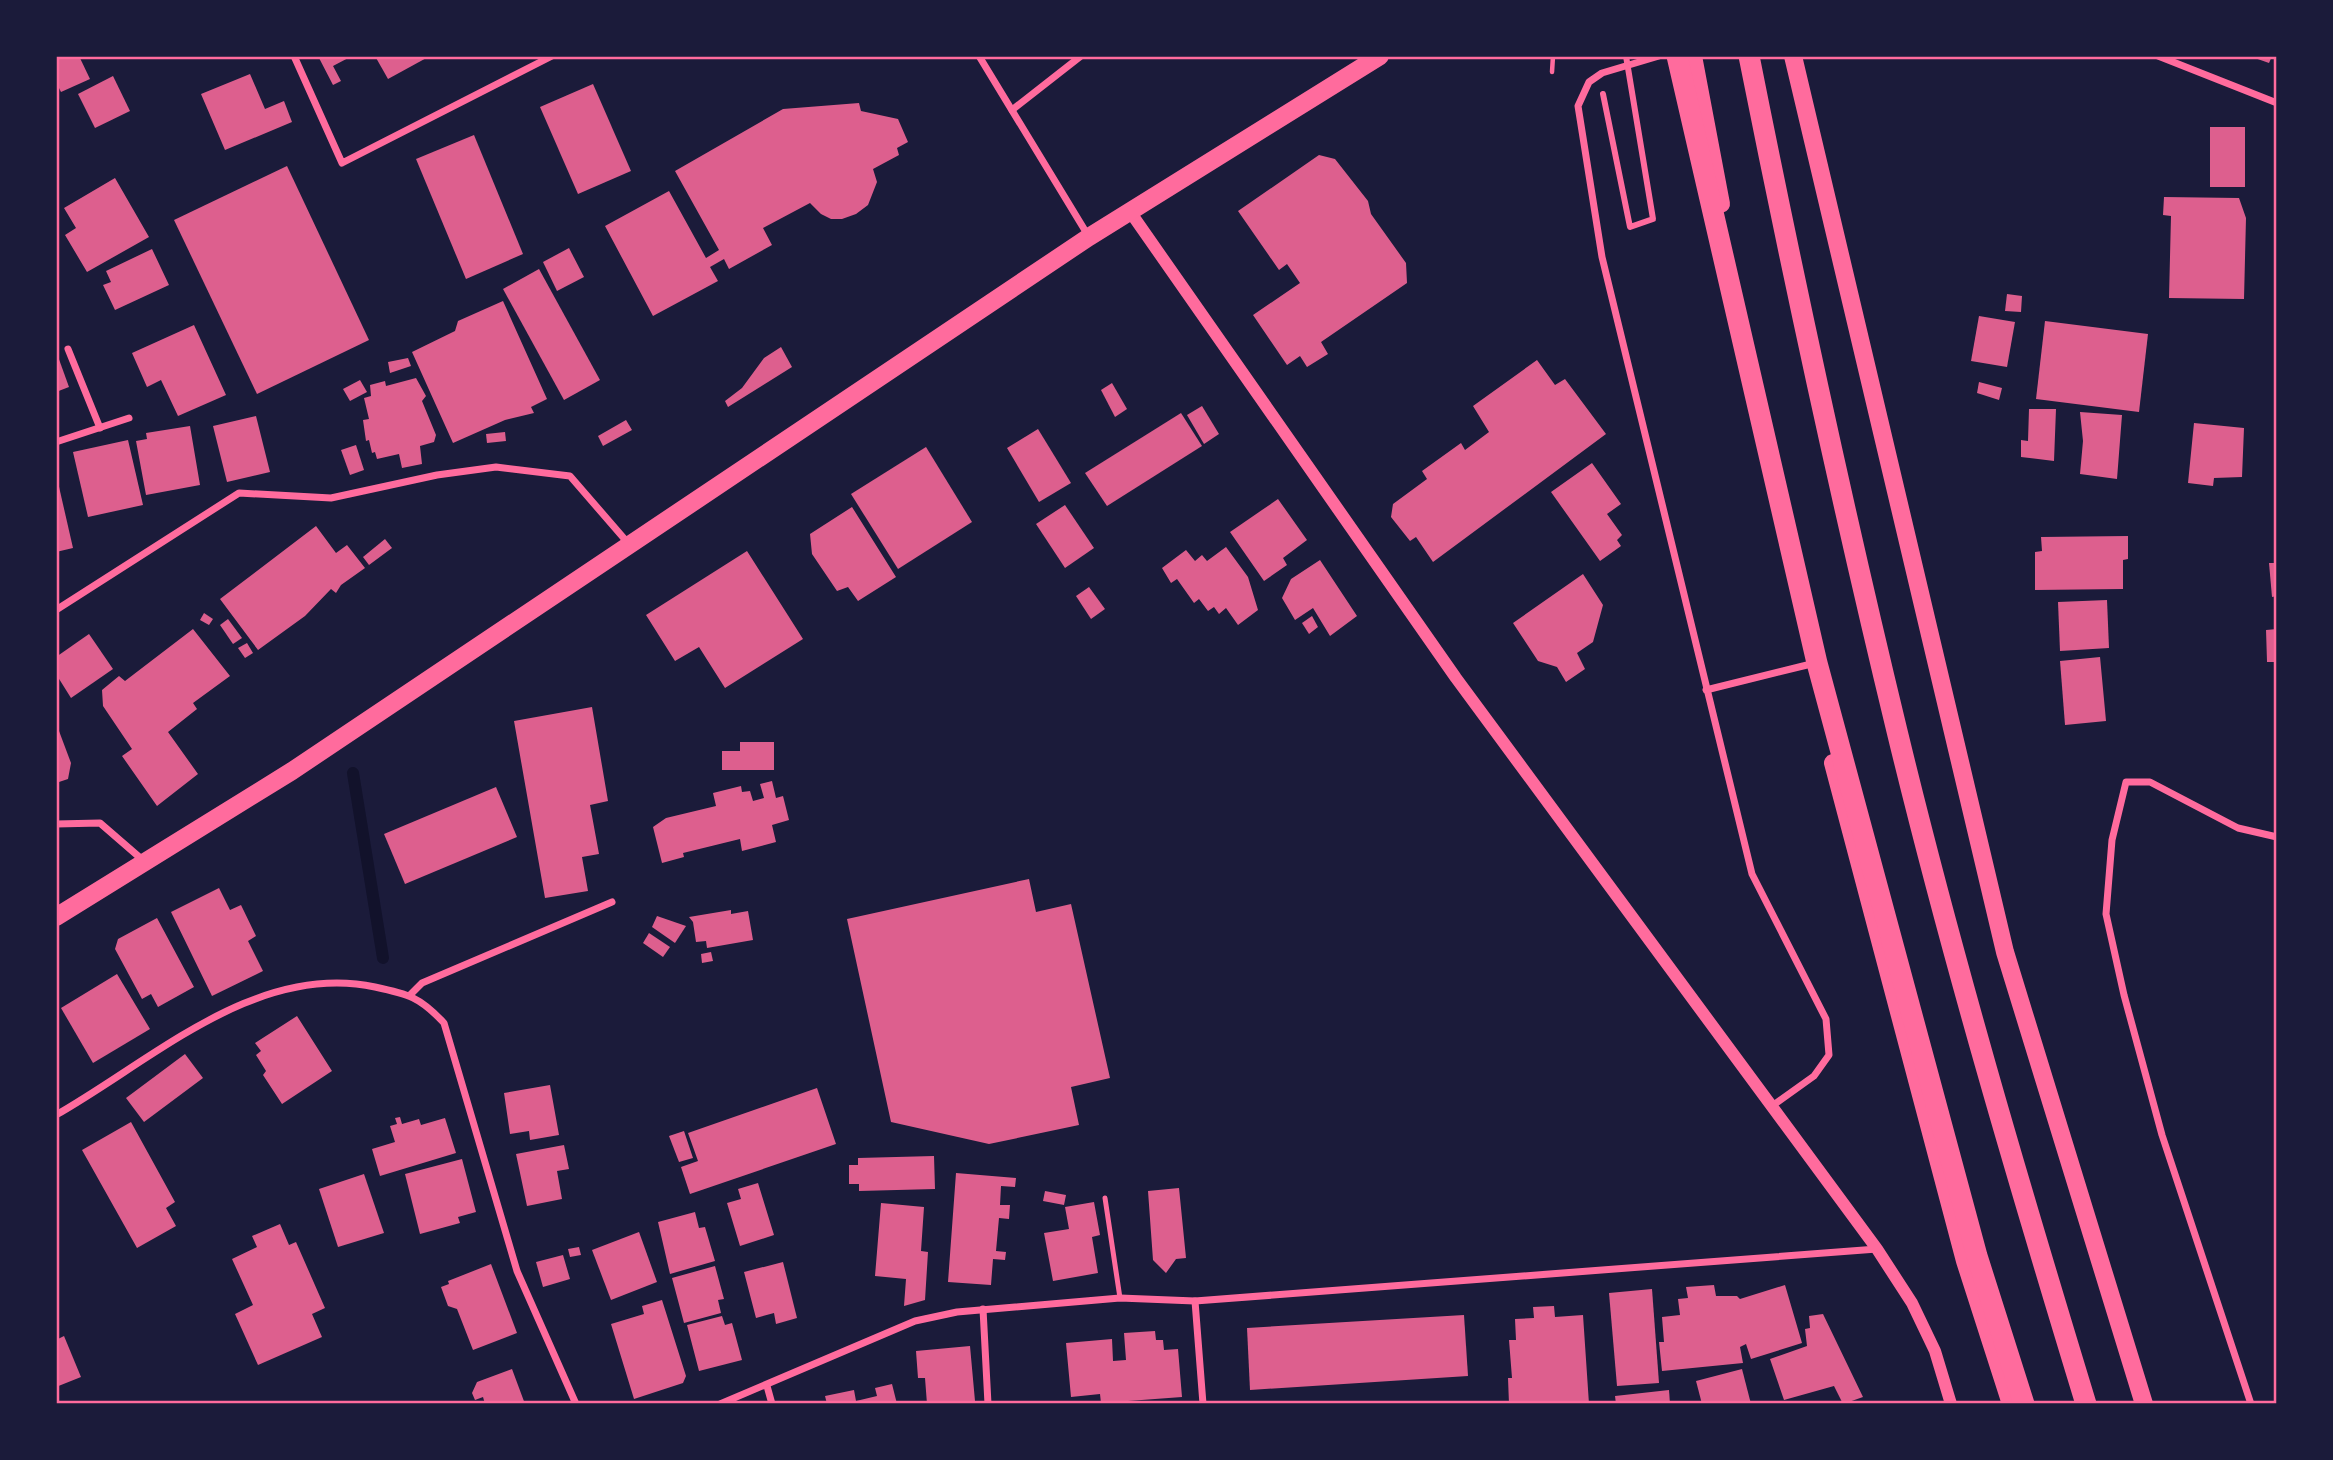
<svg xmlns="http://www.w3.org/2000/svg" width="2333" height="1460" viewBox="0 0 2333 1460" font-family="Ubuntu,sans-serif">
	<rect width="100%" height="100%" fill="#1b1b3a"/>
	<g fill="none" stroke-linecap="round" stroke-linejoin="round">
		<!-- stream -->
		<polyline stroke="#12122b" stroke-width="12" points="353,773 383,958"/>
	</g>
	<!-- building -->
	<g fill="#dd5f8e">
		<polygon points="56,56 79,56 90,79 61,92 56,82"/>
		<polygon points="318,56 352,56 333,66 341,81 333,85"/>
		<polygon points="375,56 430,56 388,79"/>
		<polygon points="2249,56 2272,56 2269,63"/>
		<polygon points="250,74 265,109 284,101 292,122 225,150 201,94"/>
		<polygon points="113,76 130,111 95,128 78,94"/>
		<polygon points="593,84 631,171 578,194 540,107"/>
		<polygon points="859,103 861,111 898,119 908,142 897,148 899,155 873,169 877,182 868,205 856,214 842,219 831,219 821,214 810,203 763,228 772,245 729,269 724,259 710,267 718,281 653,316 605,226 669,191 706,258 719,250 675,171 783,109"/>
		<rect x="2210" y="127" width="35" height="60"/>
		<polygon points="474,135 523,254 466,279 416,159"/>
		<polygon points="1319,155 1335,159 1368,201 1371,214 1406,263 1407,283 1321,342 1328,354 1307,367 1300,356 1287,365 1253,315 1300,283 1287,264 1279,270 1238,211"/>
		<polygon points="287,166 369,340 257,394 174,220"/>
		<polygon points="115,178 149,237 87,272 65,235 76,228 64,208"/>
		<polygon points="2164,197 2239,198 2246,218 2244,299 2169,298 2171,216 2163,215"/>
		<polygon points="569,248 584,277 557,291 543,262"/>
		<polygon points="152,249 169,285 115,310 103,285 111,282 106,271"/>
		<polygon points="539,269 600,380 564,400 503,289"/>
		<polygon points="2007,294 2022,296 2021,312 2005,311"/>
		<polygon points="503,301 547,399 531,407 534,413 505,420 453,443 412,352 455,331 458,321"/>
		<polygon points="1979,316 2015,322 2007,367 1971,361"/>
		<polygon points="2045,321 2148,334 2139,412 2036,399"/>
		<polygon points="194,325 226,395 178,416 161,380 147,387 132,353"/>
		<polygon points="781,347 792,367 728,407 725,401 742,388 764,358"/>
		<polygon points="56,351 69,387 56,392"/>
		<polygon points="408,358 411,366 390,373 388,362"/>
		<polygon points="1537,360 1555,385 1565,379 1606,434 1433,562 1416,537 1410,541 1391,517 1393,504 1427,479 1422,471 1461,443 1465,450 1489,432 1473,406"/>
		<polygon points="416,378 426,396 422,401 436,435 434,442 420,446 422,464 402,468 399,454 377,459 375,452 372,453 369,440 366,441 363,420 369,419 364,398 371,396 370,385 385,381 386,386"/>
		<polygon points="360,380 367,392 350,401 343,389"/>
		<polygon points="1979,382 2002,388 1999,400 1977,393"/>
		<polygon points="1112,383 1127,409 1115,417 1101,390"/>
		<polygon points="1202,406 1219,434 1204,444 1187,415"/>
		<polygon points="2029,409 2056,409 2054,461 2021,457 2021,440 2028,441"/>
		<polygon points="2080,412 2122,415 2117,479 2080,474 2083,441"/>
		<polygon points="1181,413 1202,446 1107,506 1085,473"/>
		<polygon points="256,416 270,472 227,482 213,426"/>
		<polygon points="626,420 632,430 603,446 598,436"/>
		<polygon points="2194,423 2244,428 2242,477 2214,478 2213,486 2188,483"/>
		<polygon points="190,426 200,485 146,495 136,441 147,439 146,433"/>
		<polygon points="1038,429 1071,483 1039,502 1007,448"/>
		<polygon points="505,432 506,441 487,443 486,434"/>
		<polygon points="128,440 143,505 88,517 73,452"/>
		<polygon points="356,445 364,470 350,475 341,450"/>
		<polygon points="926,447 972,522 898,569 851,494"/>
		<polygon points="1592,463 1621,504 1607,514 1622,535 1617,540 1621,546 1600,561 1551,492"/>
		<polygon points="57,478 73,548 56,552 56,479"/>
		<polygon points="1278,499 1307,540 1283,558 1287,565 1264,581 1230,532"/>
		<polygon points="1065,505 1094,548 1065,568 1036,524"/>
		<polygon points="852,507 896,577 858,601 848,587 837,591 812,554 810,534"/>
		<polygon points="316,526 336,553 347,545 365,568 341,585 336,593 331,589 305,616 258,650 220,599"/>
		<polygon points="2128,536 2128,559 2123,560 2123,589 2035,590 2035,552 2042,551 2041,537"/>
		<polygon points="385,539 392,548 369,565 363,557"/>
		<polygon points="1226,547 1248,577 1258,610 1238,625 1226,608 1219,614 1214,607 1208,611 1199,599 1194,603 1177,579 1171,583 1162,568 1186,550 1195,561 1202,555 1207,561"/>
		<polygon points="747,551 803,639 725,688 699,647 675,661 646,615"/>
		<polygon points="1320,560 1357,616 1330,636 1313,608 1295,620 1282,598 1291,579"/>
		<polygon points="2269,563 2277,563 2277,596 2272,597"/>
		<polygon points="1583,574 1603,605 1593,642 1577,653 1585,669 1566,682 1557,667 1538,661 1513,623"/>
		<polygon points="1089,587 1105,609 1091,619 1076,596"/>
		<polygon points="2107,600 2109,648 2060,651 2058,602"/>
		<polygon points="204,613 213,619 209,625 200,620"/>
		<polygon points="1312,616 1318,627 1309,634 1302,623"/>
		<polygon points="228,619 242,638 233,644 220,625"/>
		<polygon points="193,629 230,676 193,703 197,709 168,732 198,774 157,806 122,756 132,749 103,706 102,690 119,676 125,681"/>
		<polygon points="2277,629 2277,662 2267,662 2266,630"/>
		<polygon points="89,634 113,669 71,698 56,674 56,657"/>
		<polygon points="247,643 253,653 245,658 238,648"/>
		<polygon points="2100,657 2106,721 2065,725 2060,661"/>
		<polygon points="592,707 608,801 590,805 599,854 582,857 588,891 545,898 514,721"/>
		<polygon points="56,723 71,763 68,779 56,783"/>
		<polygon points="740,742 774,742 774,770 722,770 722,751 740,751"/>
		<polygon points="772,781 776,798 783,796 789,820 772,825 776,842 742,851 740,839 683,853 684,857 662,863 653,827 666,818 716,806 713,793 741,786 742,792 750,791 753,801 764,798 760,784"/>
		<polygon points="496,787 517,837 405,884 384,834"/>
		<polygon points="1029,879 1036,912 1071,904 1110,1078 1071,1087 1079,1125 989,1144 891,1122 847,919"/>
		<polygon points="219,888 230,910 241,905 256,936 248,941 263,971 212,996 171,912"/>
		<polygon points="731,910 731,914 748,911 753,940 707,948 706,941 696,942 693,922 689,917"/>
		<polygon points="657,916 686,926 675,943 652,927"/>
		<polygon points="157,918 194,987 158,1007 151,994 142,999 115,949 118,939"/>
		<polygon points="649,933 670,947 663,957 643,943"/>
		<polygon points="711,952 713,961 702,963 701,954"/>
		<polygon points="117,974 150,1029 93,1063 61,1008"/>
		<polygon points="297,1016 332,1071 282,1104 263,1075 266,1071 256,1055 261,1051 255,1043"/>
		<polygon points="185,1054 203,1078 144,1122 126,1098"/>
		<polygon points="550,1085 559,1135 530,1140 529,1131 510,1134 504,1093"/>
		<polygon points="817,1088 836,1144 690,1194 681,1167 698,1161 688,1133"/>
		<polygon points="400,1117 402,1124 419,1119 421,1125 445,1118 456,1153 380,1176 372,1149 395,1142 390,1126 397,1124 395,1118"/>
		<polygon points="131,1122 175,1202 166,1208 176,1226 137,1248 82,1150"/>
		<polygon points="684,1131 693,1158 679,1162 669,1136"/>
		<polygon points="564,1145 569,1169 557,1171 562,1199 527,1206 516,1154"/>
		<polygon points="934,1156 935,1189 859,1191 859,1184 849,1184 849,1165 858,1165 858,1158"/>
		<polygon points="462,1159 476,1212 458,1217 460,1223 420,1234 405,1174"/>
		<polygon points="956,1173 1016,1178 1015,1187 1001,1186 1000,1205 1010,1205 1009,1219 999,1218 996,1251 1006,1252 1005,1260 993,1259 991,1285 948,1282"/>
		<polygon points="364,1174 384,1233 338,1247 319,1189"/>
		<polygon points="758,1183 774,1235 740,1246 727,1203 741,1199 738,1189"/>
		<polygon points="1179,1188 1186,1258 1176,1259 1166,1273 1153,1260 1148,1191"/>
		<polygon points="1045,1191 1066,1195 1064,1205 1043,1201"/>
		<polygon points="1094,1202 1100,1235 1092,1237 1098,1273 1053,1281 1044,1233 1069,1229 1065,1207"/>
		<polygon points="881,1203 924,1207 921,1251 928,1252 925,1300 904,1306 906,1279 875,1276"/>
		<polygon points="695,1212 699,1228 705,1227 715,1261 670,1274 658,1222"/>
		<polygon points="280,1224 289,1245 296,1242 325,1308 312,1314 322,1337 258,1365 235,1314 253,1305 232,1259 257,1247 252,1236"/>
		<polygon points="639,1232 657,1282 611,1300 592,1250"/>
		<polygon points="579,1247 581,1255 570,1257 568,1249"/>
		<polygon points="563,1255 570,1279 543,1287 536,1262"/>
		<polygon points="783,1262 797,1318 776,1324 774,1313 756,1318 744,1272"/>
		<polygon points="491,1264 517,1333 473,1350 457,1309 448,1306 441,1287 449,1284 448,1281"/>
		<polygon points="715,1266 724,1299 718,1300 721,1313 684,1323 672,1278"/>
		<polygon points="1714,1285 1716,1296 1737,1296 1740,1299 1785,1285 1802,1343 1751,1359 1746,1344 1740,1347 1743,1363 1662,1371 1659,1342 1664,1342 1662,1317 1680,1315 1678,1299 1688,1298 1686,1287"/>
		<polygon points="1652,1289 1659,1383 1617,1386 1609,1293"/>
		<polygon points="662,1300 686,1376 683,1383 634,1399 611,1324 644,1314 642,1306"/>
		<polygon points="1554,1306 1555,1317 1583,1315 1589,1404 1509,1404 1508,1378 1512,1378 1509,1340 1516,1340 1515,1319 1534,1318 1533,1307"/>
		<polygon points="1823,1314 1863,1397 1843,1404 1834,1386 1784,1400 1770,1359 1807,1346 1805,1329 1810,1328 1809,1316"/>
		<polygon points="1464,1315 1468,1376 1250,1390 1247,1328"/>
		<polygon points="722,1316 725,1325 732,1323 742,1360 699,1371 687,1325"/>
		<polygon points="1155,1331 1156,1340 1163,1340 1164,1350 1178,1349 1182,1397 1101,1403 1100,1394 1071,1397 1066,1343 1112,1339 1113,1361 1126,1360 1124,1333"/>
		<polygon points="64,1336 81,1377 56,1387 56,1340"/>
		<polygon points="970,1346 975,1401 927,1404 925,1378 918,1378 916,1351"/>
		<polygon points="512,1369 525,1404 485,1404 483,1397 475,1400 472,1393 477,1382"/>
		<polygon points="1742,1369 1751,1404 1702,1404 1696,1381"/>
		<polygon points="892,1384 897,1404 827,1404 825,1396 854,1390 856,1401 877,1396 875,1388"/>
		<polygon points="1669,1390 1670,1404 1616,1404 1615,1396"/>
	</g>
	<g fill="none" stroke-linecap="round" stroke-linejoin="round">
		<!-- path -->
		<polyline stroke="#ff6b9d" stroke-width="4.5" points="1552,72 1553,56"/>
		<!-- service -->
		<polyline stroke="#ff6b9d" stroke-width="5" points="1105,1198 1120,1298"/>
		<!-- pedestrian -->
		<polyline stroke="#ff6b9d" stroke-width="6" points="1603,94 1630,227 1653,219 1626,56"/>
		<!-- minor -->
		<g stroke="#ff6b9d" stroke-width="7">
			<polyline points="294,56 342,163 552,56"/>
			<polyline points="979,56 1089,237"/>
			<polyline points="1659,56 1602,73 1589,82 1578,106 1602,257 1752,874 1826,1019 1829,1055 1814,1076 1772,1106"/>
			<polyline points="2158,56 2277,103"/>
			<polyline points="1012,110 1081,56"/>
			<polyline points="68,349 100,428"/>
			<polyline points="56,442 129,418"/>
			<polyline points="56,610 239,493 331,498 437,475 496,467 570,476 628,543"/>
			<polyline points="1706,690 1807,665"/>
			<polyline points="56,824 100,823 145,862"/>
			<polyline points="411,994 422,983 612,902"/>
			<path d="M56,1115C153,1060 256,962 375,987C408,994 420,997 444,1023L517,1271L576,1404"/>
			<polyline points="1195,1301 1203,1404"/>
			<polyline points="983,1309 988,1404"/>
			<polyline points="767,1386 772,1404"/>
			<polyline points="720,1404 915,1321 957,1312 1120,1298 1195,1301 1877,1249"/>
			<polyline points="2251,1404 2162,1135 2124,995 2106,914 2112,840 2126,782 2150,782 2238,828 2277,837"/>
		</g>
		<!-- tertiary -->
		<polyline stroke="#ff6b9d" stroke-width="12" points="1131,213 1456,678 1877,1249 1912,1303 1935,1351 1951,1404"/>
		<!-- primary -->
		<g stroke="#ff6b9d" stroke-width="18">
			<polyline points="1693,56 1721,204"/>
			<polyline points="1793,56 2005,952 2144,1404"/>
			<polyline points="1833,763 1965,1261 2011,1404"/>
			<polyline points="56,917 292,771 1089,237 1380,56"/>
		</g>
		<!-- motorway -->
		<g stroke="#ff6b9d" stroke-width="21">
			<polyline points="1677,56 1817,663 1977,1256 2024,1404"/>
			<path d="M1749,56C1794,282 1843,508 1897,731C1952,958 2018,1181 2086,1404"/>
		</g>
	</g>
	<!-- border -->
	<rect width="2333" height="1460" fill="none" stroke="#1b1b3a" stroke-width="116"/>
	<rect x="58" y="58" width="2217" height="1344" fill="none" stroke="#ff6b9d" stroke-width="2.5"/>
</svg>
